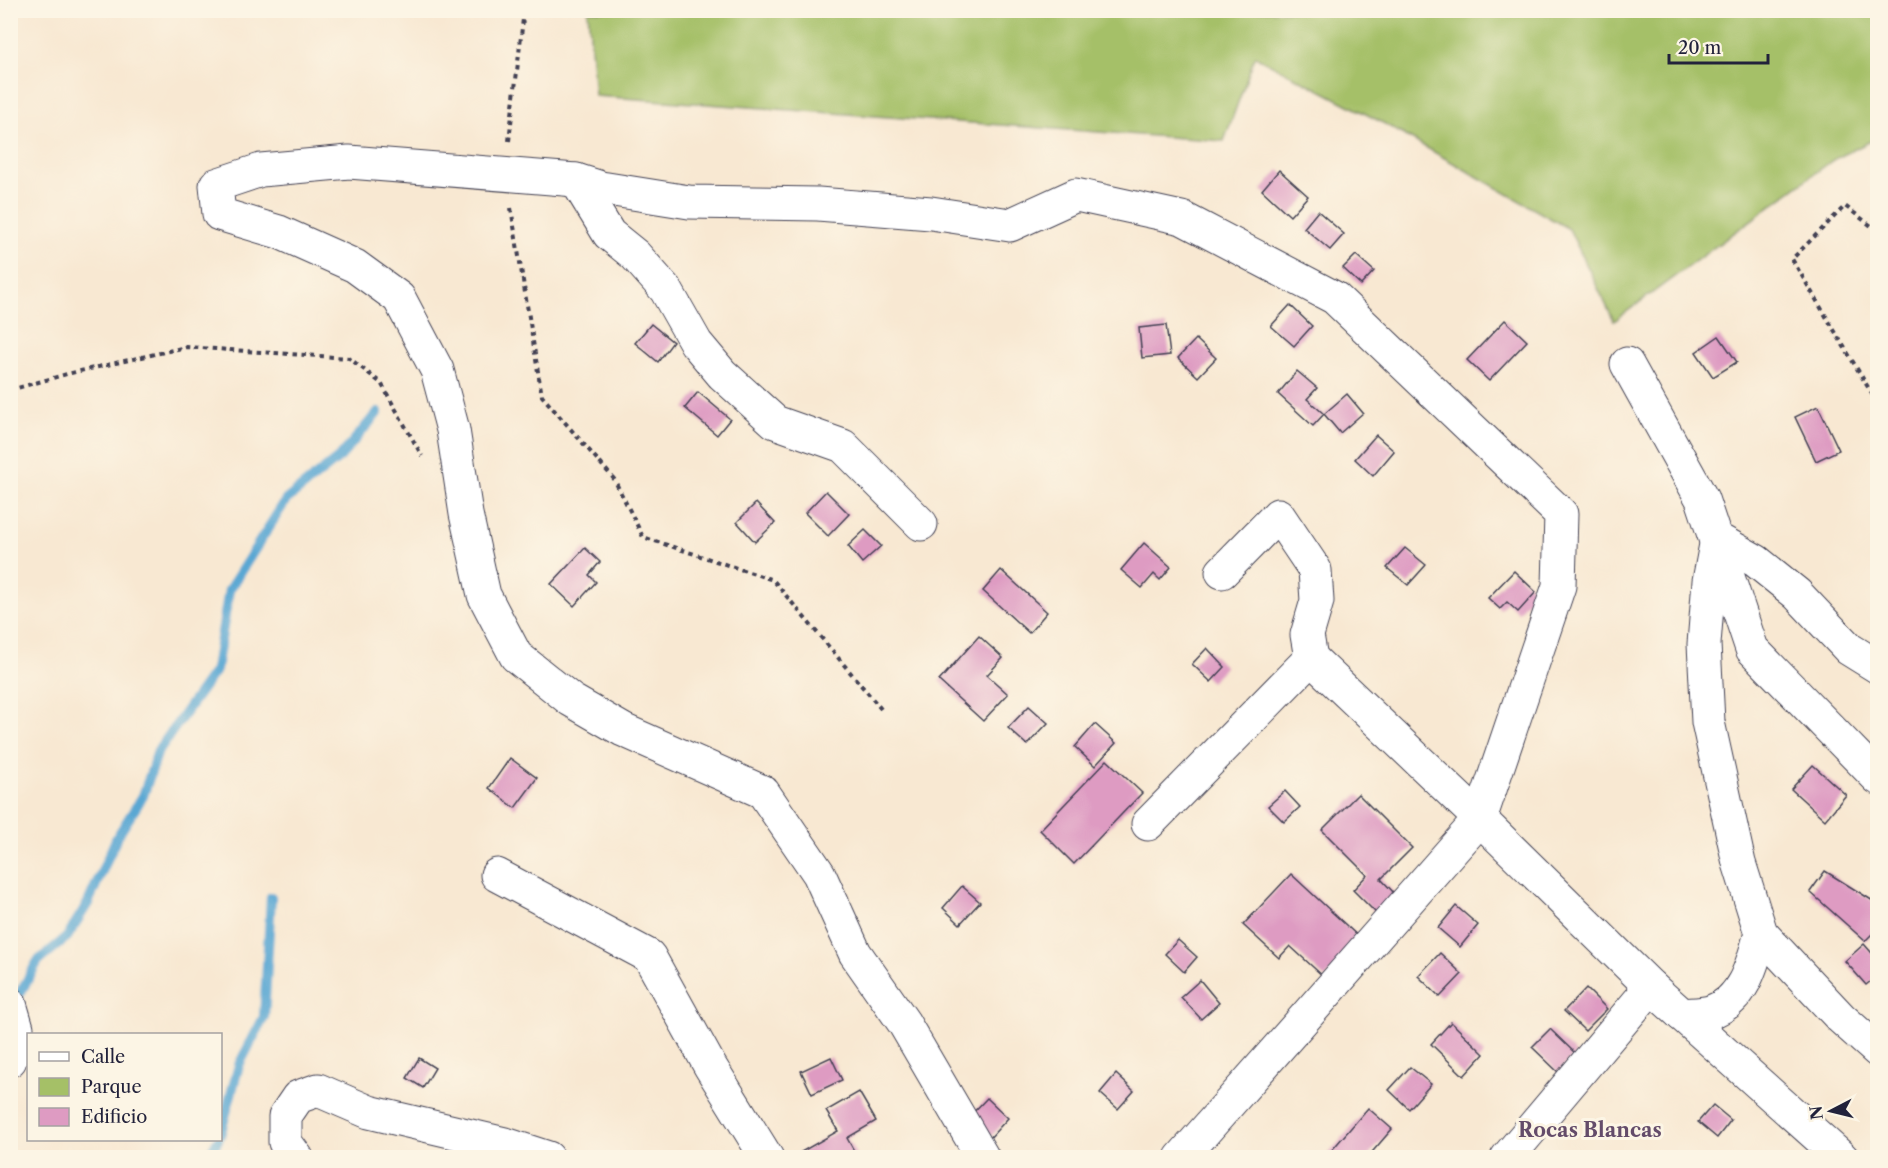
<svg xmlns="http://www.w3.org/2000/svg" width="1888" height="1168" viewBox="0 0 1888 1168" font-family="'Libre Caslon Text',serif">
	<rect width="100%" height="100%" fill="#fcf5e5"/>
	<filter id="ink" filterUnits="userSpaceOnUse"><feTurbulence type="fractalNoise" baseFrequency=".0167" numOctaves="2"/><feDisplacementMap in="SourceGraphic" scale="12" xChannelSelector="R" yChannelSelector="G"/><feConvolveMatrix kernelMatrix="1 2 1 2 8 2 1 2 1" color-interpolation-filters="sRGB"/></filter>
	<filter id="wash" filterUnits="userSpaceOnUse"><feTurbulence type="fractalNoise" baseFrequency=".008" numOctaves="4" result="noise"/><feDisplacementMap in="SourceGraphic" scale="24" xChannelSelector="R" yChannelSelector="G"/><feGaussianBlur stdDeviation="1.35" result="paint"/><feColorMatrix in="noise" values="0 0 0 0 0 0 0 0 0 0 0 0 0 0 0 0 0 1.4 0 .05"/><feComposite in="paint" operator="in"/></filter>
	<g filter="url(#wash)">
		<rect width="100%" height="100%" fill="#f8e8d2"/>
		<!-- green -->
		<polygon fill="#a5c067" stroke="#647151" stroke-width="1.5" points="588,11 1877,11 1877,138 1833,160 1614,321 1569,229 1383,123 1255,56 1224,141 595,96"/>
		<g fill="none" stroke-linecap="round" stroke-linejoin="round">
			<!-- stream -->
			<g stroke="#5aa7d3" stroke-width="10">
				<polyline points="15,1002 38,961 67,937 88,903 117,837 143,796 158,751 216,669 229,590 286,500 341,456 378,412"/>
				<polyline points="220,1135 239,1065 264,1017 271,897"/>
				<polyline points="207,1158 218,1140"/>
			</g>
		</g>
		<g id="blocks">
			<!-- building -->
			<g fill="#de9bc2">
				<polygon points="1279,170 1308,196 1290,216 1262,190"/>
				<polygon points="1318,211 1344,234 1330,250 1304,228"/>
				<polygon points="1356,255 1374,271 1361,285 1343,268"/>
				<polygon points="1290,305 1312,326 1294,346 1271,326"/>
				<polygon points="1505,320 1527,341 1489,381 1467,360"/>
				<polygon points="651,324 673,342 658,362 635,343"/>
				<polygon points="1166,325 1170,355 1142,358 1139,328"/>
				<polygon points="1719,336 1737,362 1713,377 1696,352"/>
				<polygon points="1196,339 1216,358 1198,377 1178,358"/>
				<polygon points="1297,371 1317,388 1307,399 1324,414 1313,426 1278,394"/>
				<polygon points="698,392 730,419 717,435 685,408"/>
				<polygon points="1347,394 1363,413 1340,433 1324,414"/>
				<polygon points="1818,406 1839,450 1816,461 1795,417"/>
				<polygon points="1376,435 1394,451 1373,476 1355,459"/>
				<polygon points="826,491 849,514 828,536 805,513"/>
				<polygon points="756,503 775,523 755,542 737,522"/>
				<polygon points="865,530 881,546 862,563 848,546"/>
				<polygon points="1144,543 1171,567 1160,580 1154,574 1142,588 1121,570"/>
				<polygon points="585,548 600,562 589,575 596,582 574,606 551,584"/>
				<polygon points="1405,548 1426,565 1408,585 1387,568"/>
				<polygon points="1001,570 1047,612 1029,633 983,591"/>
				<polygon points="1514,571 1536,592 1518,612 1507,602 1500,609 1488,598"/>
				<polygon points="979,636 1003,658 987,675 1008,694 983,721 939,681"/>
				<polygon points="1207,648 1225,667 1211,682 1192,664"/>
				<polygon points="1029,706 1048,723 1027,745 1008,728"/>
				<polygon points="1095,724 1116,743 1095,766 1075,747"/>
				<polygon points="510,758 537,778 515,808 489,788"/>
				<polygon points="1107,760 1142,793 1074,864 1040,830"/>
				<polygon points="1813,765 1846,795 1825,820 1791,789"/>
				<polygon points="1285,791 1300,807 1284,822 1268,806"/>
				<polygon points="1358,794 1412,848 1381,879 1396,895 1377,914 1353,890 1367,875 1322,830"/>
				<polygon points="1825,871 1878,904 1878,928 1865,941 1810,892"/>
				<polygon points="1291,874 1361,939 1325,978 1290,946 1279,958 1243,925"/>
				<polygon points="962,886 980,902 960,924 943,908"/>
				<polygon points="1456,906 1478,925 1460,947 1438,928"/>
				<polygon points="1178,940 1197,957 1184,972 1165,954"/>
				<polygon points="1864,944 1878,960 1878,975 1866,985 1845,961"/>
				<polygon points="1440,953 1462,974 1440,997 1418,976"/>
				<polygon points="1200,980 1219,1003 1201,1019 1181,997"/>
				<polygon points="1586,988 1607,1009 1585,1031 1564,1011"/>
				<polygon points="1451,1022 1484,1054 1464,1076 1431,1044"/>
				<polygon points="1550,1029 1576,1054 1558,1072 1532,1047"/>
				<polygon points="831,1057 842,1080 812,1094 801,1071"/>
				<polygon points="419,1058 435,1068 423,1088 407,1078"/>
				<polygon points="1410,1067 1431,1084 1409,1109 1389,1090"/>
				<polygon points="1116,1074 1134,1091 1118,1109 1100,1093"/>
				<polygon points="859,1092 876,1121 847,1138 858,1158 804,1158 801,1152 838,1131 826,1111"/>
				<polygon points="987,1098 1008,1118 989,1139 967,1119"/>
				<polygon points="1713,1105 1731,1120 1717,1138 1698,1122"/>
				<polygon points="1368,1108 1392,1129 1367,1158 1325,1158"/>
			</g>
		</g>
	</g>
	<g filter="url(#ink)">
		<use href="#blocks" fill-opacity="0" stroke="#424052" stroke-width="1.5"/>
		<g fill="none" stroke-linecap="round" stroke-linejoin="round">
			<!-- minor casing -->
			<g stroke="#424052" stroke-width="35">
				<g id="minor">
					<polyline points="576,180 609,234 635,255 666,290 696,343 722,374 775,422 843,446 921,524"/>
					<polyline points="1627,364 1702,499 1752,649 1878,778"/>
					<polyline points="1311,658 1480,819 1651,987 1842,1158"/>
					<polyline points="1878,667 1849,649 1797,594 1756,561 1717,539 1709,581 1704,644 1708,722 1739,863 1761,933 1841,1018 1878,1051"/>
					<polyline points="1148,824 1311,658 1307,635 1317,601 1315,570 1278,515 1222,572"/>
					<polyline points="497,875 649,956 710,1066 767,1158"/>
					<polyline points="10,1004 17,1028 10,1060"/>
					<path d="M1682,1015C1691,1014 1701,1014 1710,1012C1744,1002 1753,962 1761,933"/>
					<polyline points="297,1158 285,1142 285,1116 298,1097 318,1090 369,1112 505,1144 548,1158"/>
					<polyline points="983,1158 904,1023 855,953 819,874 763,792 623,730 571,700 516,656 484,595 466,514 453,430 437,370 399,298 355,266 279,232 219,214 216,185 261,170 349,162 576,180 601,188 689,202 818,204 931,213 1010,225 1076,195 1182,218 1335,298 1561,514 1559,586 1480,819 1181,1158"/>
					<polyline points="1507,1158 1651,987"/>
				</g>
			</g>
			<!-- path -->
			<g stroke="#424052" stroke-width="4" stroke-dasharray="4.5 4.5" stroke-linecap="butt">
				<polyline points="509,141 524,10"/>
				<polyline points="511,208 542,396 614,479 643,537 773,580 881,709"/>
				<polyline points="1878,231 1845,206 1792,259 1878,404"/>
				<polyline points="10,390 67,374 186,347 349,358 381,383 422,456"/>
			</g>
			<!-- minor -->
			<use href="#minor" stroke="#fff" stroke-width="33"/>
		</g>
	</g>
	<g text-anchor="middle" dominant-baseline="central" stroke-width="6" stroke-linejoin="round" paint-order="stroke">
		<!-- neighbourhood labels -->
		<g font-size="20" font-weight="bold" fill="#644c6a" stroke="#fcf5e5">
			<text x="1590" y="1130">Rocas Blancas</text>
		</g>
	</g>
	<!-- margin -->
	<rect width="1888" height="1168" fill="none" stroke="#fcf5e5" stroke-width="36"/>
	<!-- legend -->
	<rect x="27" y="1033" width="195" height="108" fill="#fcf5e5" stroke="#a5a1a1" stroke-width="1.5"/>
	<rect x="39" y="1052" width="30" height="9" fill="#ffffff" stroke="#a5a1a1" stroke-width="1.5"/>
	<text x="81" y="1063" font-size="18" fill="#22223b">Calle</text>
	<rect x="39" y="1078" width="30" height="18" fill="#a5c067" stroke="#a5a1a1" stroke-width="1.5"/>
	<text x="81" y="1093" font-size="18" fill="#22223b">Parque</text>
	<rect x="39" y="1108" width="30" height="18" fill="#de9bc2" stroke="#a5a1a1" stroke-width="1.5"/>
	<text x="81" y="1123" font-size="18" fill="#22223b">Edificio</text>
	<!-- north arrow -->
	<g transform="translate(1831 1111) rotate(263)" stroke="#fcf5e5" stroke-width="4.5" paint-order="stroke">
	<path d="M0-4.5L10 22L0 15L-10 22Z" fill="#22223b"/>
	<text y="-9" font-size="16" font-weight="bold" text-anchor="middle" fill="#22223b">N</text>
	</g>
	<!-- scale -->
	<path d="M1669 54v9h99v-9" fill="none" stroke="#22223b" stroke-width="3"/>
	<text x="1678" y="54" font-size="18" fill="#22223b" stroke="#fcf5e5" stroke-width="4.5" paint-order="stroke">20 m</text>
</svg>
